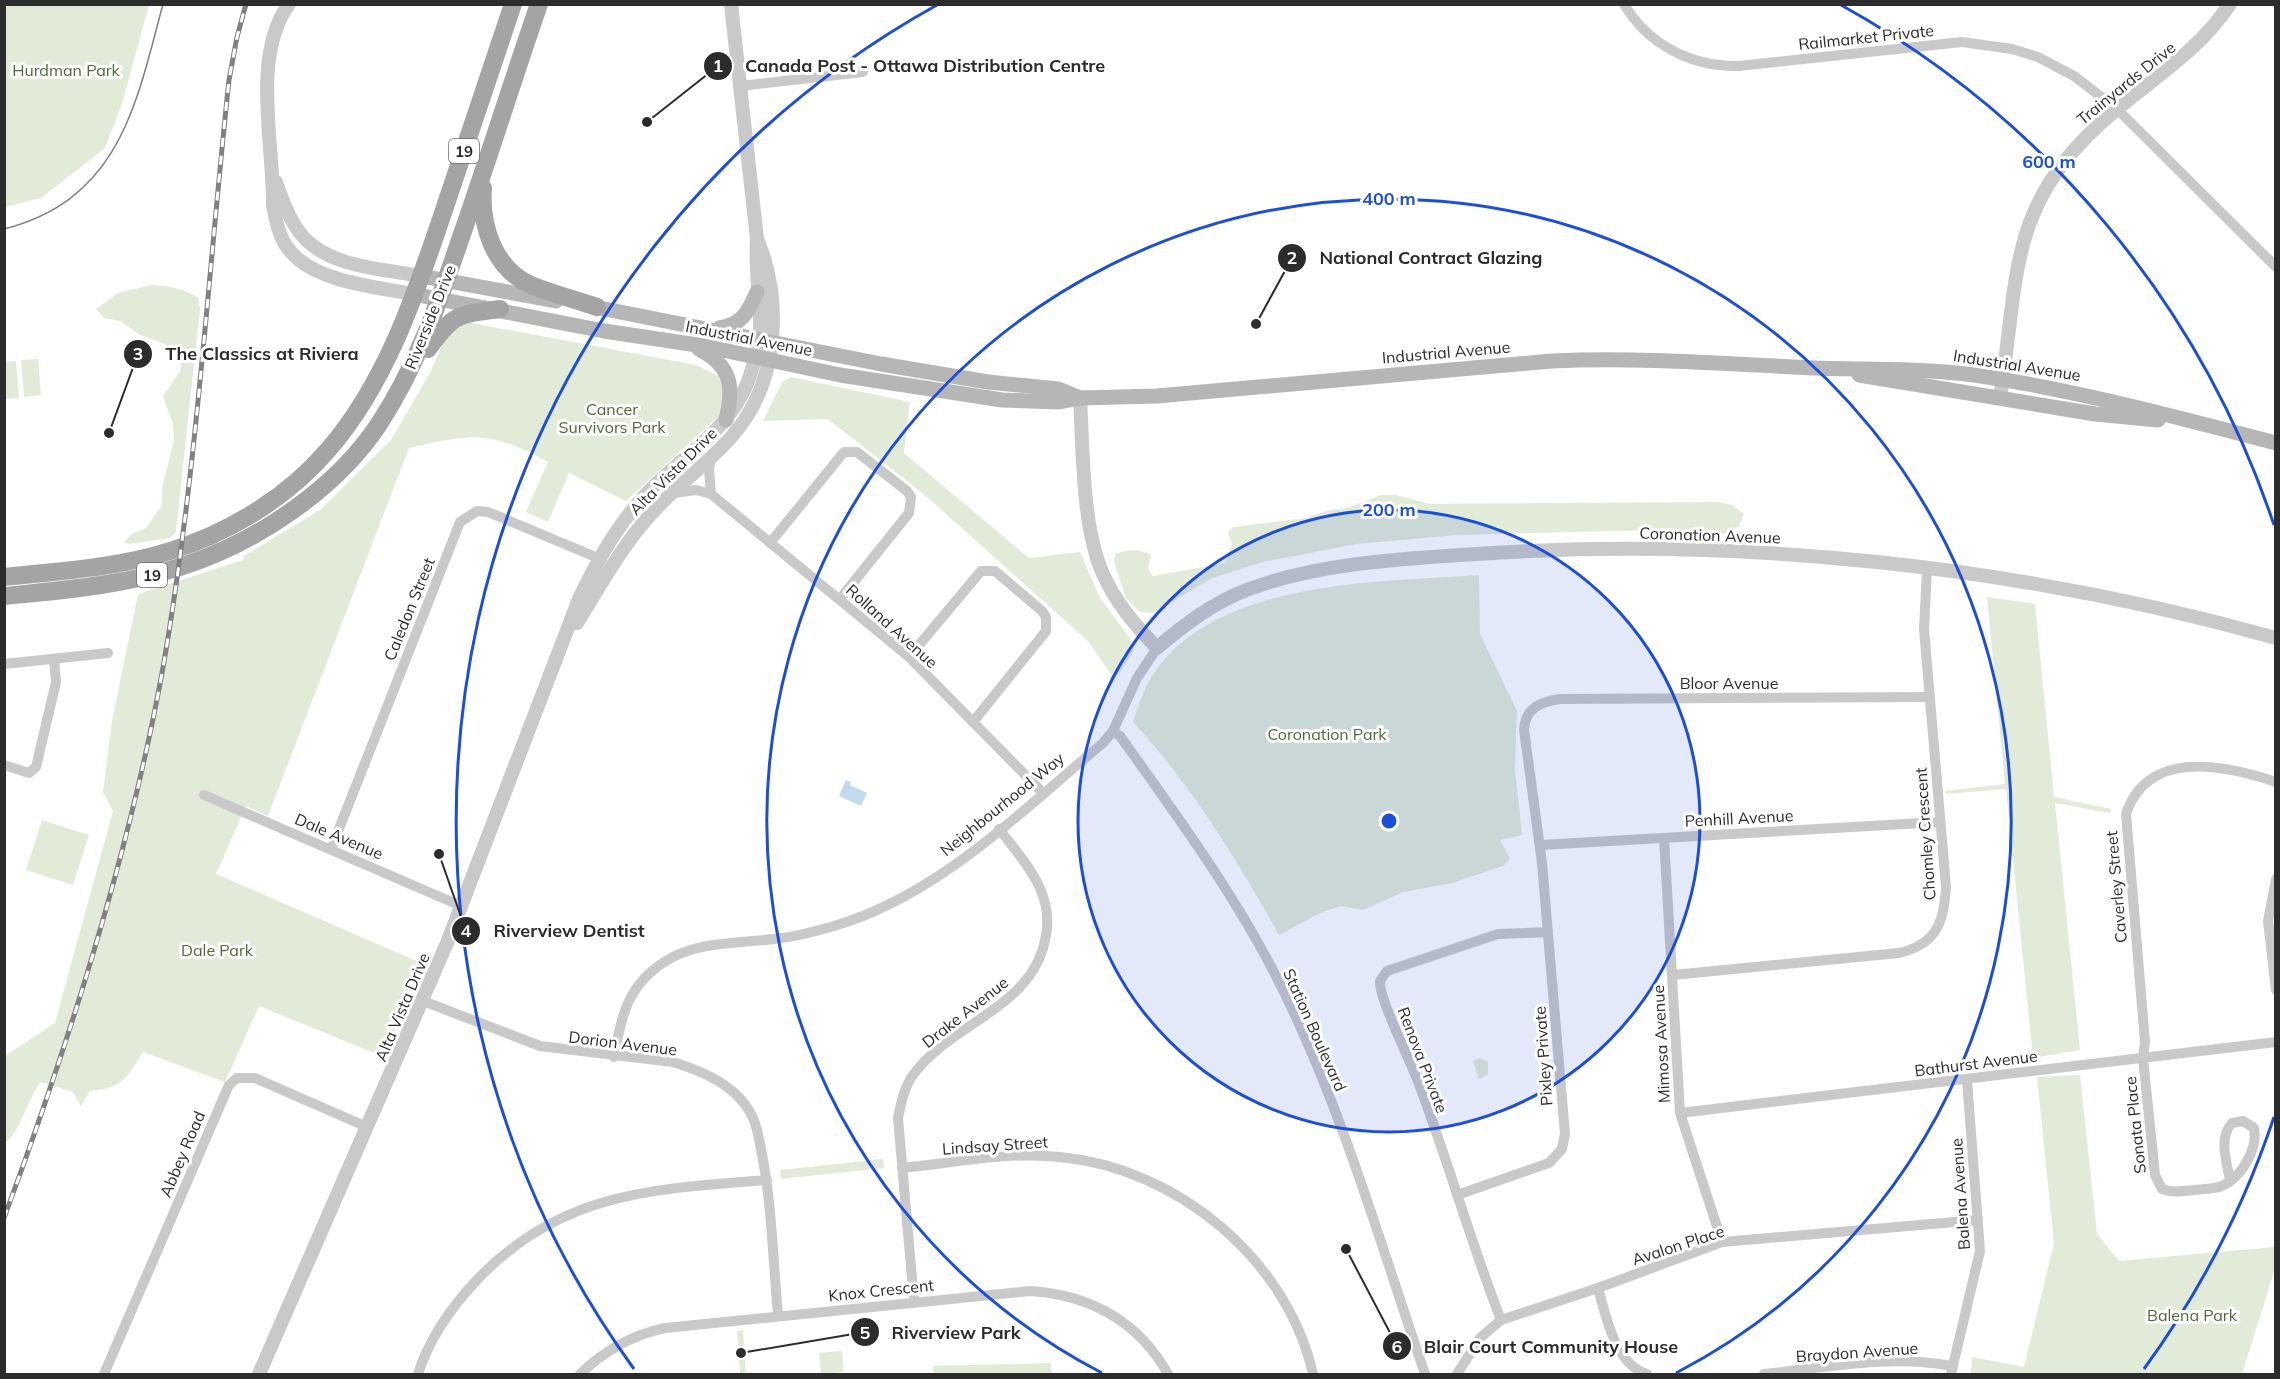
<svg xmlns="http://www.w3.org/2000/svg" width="2280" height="1379" viewBox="0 0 2280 1379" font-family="Mulish,sans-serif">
	<rect width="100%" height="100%" fill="#fff"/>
	<!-- green -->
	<g fill="#e1ebd7">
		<polygon points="4,5 149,5 122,104 105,148 41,198 5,207"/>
		<path d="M151,285C168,286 184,288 198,298L200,308L176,532L170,538L129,544L124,542L132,534L146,528L162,505V488L174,440L173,424L163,396L181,370V360L163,343L140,335L120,321L104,318L96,309L118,293Z"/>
		<path d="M466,322L696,365L719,376L727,393L720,415L626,501L569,473L548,522L526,512L548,462C491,431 472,433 409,448L268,816L246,806L216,874L421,963L384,1057L259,1006L225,1082L143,1052C126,1079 123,1088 90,1091L81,1106L73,1092L41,1082C27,1099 20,1133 5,1143V1056L55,1023L113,811L103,792L112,721L138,594L243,560L244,556L320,510L391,440L430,373L446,336Z"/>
		<polygon points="38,359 41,395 24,397 21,360"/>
		<polygon points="16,361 19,398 5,399 5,362"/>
		<polygon points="791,377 910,402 904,453 1029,558 1080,552 1100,598 1132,641 1134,651 1115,680 1088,641 926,496 833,423 828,419 763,421 782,382"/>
		<path d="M1381,495H1396L1430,504L1718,502L1732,505L1744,514L1739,526L1720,536L1657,530L1457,535L1356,544L1263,562L1212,578L1154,613L1140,612L1126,599L1114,561L1115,554C1128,550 1138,548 1151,555L1148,569L1153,576L1225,563L1232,544L1228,532L1233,527L1306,518L1326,511L1347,508Z"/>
		<path d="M1479,575L1480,634L1517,711L1515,769L1522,835L1500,840L1510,859L1503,866L1452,883L1403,892L1363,910L1341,906L1320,913L1279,935C1237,860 1192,786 1133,722C1139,703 1145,685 1157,669C1221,580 1381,582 1479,575Z"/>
		<polygon points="1987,597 2035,604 2054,797 2111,809 2110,813 2055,803 2080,1050 2033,1058 2006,789 1946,794 1945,791 2005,784"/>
		<polygon points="42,820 89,835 73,885 26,870"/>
		<polygon points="1480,1058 1488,1062 1488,1074 1479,1079 1473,1061"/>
		<polygon points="2080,1075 2097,1234 2119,1261 2275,1247 2275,1269 2242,1374 1971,1374 1972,1357 2024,1367 2054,1243 2037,1077"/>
		<polygon points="883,1159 884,1168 781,1179 780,1170"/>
		<polygon points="743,1330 746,1374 740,1374 737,1331"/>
		<polygon points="842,1351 844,1372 821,1374 819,1353"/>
		<polygon points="1051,1363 1052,1374 934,1374 933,1366"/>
	</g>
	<!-- water -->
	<polygon fill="#c1daed" points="846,780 851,782 850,785 867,793 861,806 839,796"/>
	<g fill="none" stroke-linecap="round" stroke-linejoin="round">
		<!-- minor -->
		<g stroke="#c9c9c9" stroke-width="10">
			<path d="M1624,4C1648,45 1692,67 1739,66L1962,42L2012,49L2038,57L2074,76L2117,109L2276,267"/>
			<polyline points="740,86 863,72"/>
			<polyline points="674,493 696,490 711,494 909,657 1043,793"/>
			<polyline points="711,494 709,470 711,457"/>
			<polyline points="770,543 844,452 857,452 907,491 911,497 909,513 840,599"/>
			<polyline points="909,657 981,571 995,571 1042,611 1046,617 1046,631 973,722"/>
			<polyline points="4,664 108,653"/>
			<path d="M1113,731L1120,736C1177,816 1236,896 1280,984C1342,1108 1380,1243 1425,1374"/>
			<polyline points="4,765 29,773 36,767 56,682 54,659"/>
			<polyline points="204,795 461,906"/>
			<polyline points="1664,838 1680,1113 1722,1242"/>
			<polyline points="1540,845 1940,822"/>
			<polyline points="331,849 460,522 477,511 488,512 598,558"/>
			<polyline points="2276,879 2268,921 2276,990"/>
			<path d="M1673,975L1899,953C1937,944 1944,922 1946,887L1924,629L1927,569"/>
			<path d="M423,1001L540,1046L673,1062C702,1071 736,1085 751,1114C758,1126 759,1141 762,1154C772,1207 773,1261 778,1315"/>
			<path d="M614,1057C621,1016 628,984 666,961C700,940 742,944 781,938C798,936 817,931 834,926C938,896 1021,811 1103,743L1113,731L1137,678L1157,648"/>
			<polyline points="1680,1113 2276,1042"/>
			<path d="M902,1168C954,1163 1008,1151 1060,1157C1177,1168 1287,1259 1313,1374"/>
			<path d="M2230,1181C2227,1163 2218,1137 2232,1123L2243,1121L2254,1128C2258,1149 2242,1177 2222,1186C2214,1189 2203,1189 2195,1190C2183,1191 2173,1193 2162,1189L2155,1175L2143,1058L2145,1042L2126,814C2148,748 2225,765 2276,782"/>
			<path d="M1457,1195L1549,1163L1562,1149L1565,1134L1542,863L1524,730C1525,708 1540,702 1560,699L1929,697"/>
			<path d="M1598,1288C1606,1316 1615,1365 1647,1374"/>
			<path d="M914,1301L898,1118C901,1103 904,1088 913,1075C951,1022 1035,1008 1046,935C1049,919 1046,901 1039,886C1029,865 1013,847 999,829"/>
			<path d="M1501,1320C1471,1243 1449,1164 1420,1087C1412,1063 1379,1000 1380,981L1387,971L1498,934L1548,932"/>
			<polyline points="104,1374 229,1085 237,1078 255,1078 367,1127"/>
			<path d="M418,1374C429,1339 450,1309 475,1282C559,1192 652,1189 767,1180"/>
			<path d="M580,1374C604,1351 632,1335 665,1328L1030,1291C1090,1295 1138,1321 1168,1374"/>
			<polyline points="1457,1374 1480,1338 1501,1320 1598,1288 1722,1242 1978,1220"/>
			<path d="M1764,1374C1825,1368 1890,1354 1951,1366"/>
			<polyline points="1951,1374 1980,1251 1967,1080"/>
		</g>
		<!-- tertiary -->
		<g stroke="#c9c9c9" stroke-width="14">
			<path d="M289,4C251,56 274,144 273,205C276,221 279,239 291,252C316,282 377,287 413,294"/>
			<path d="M276,182C282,199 289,219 300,233C326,267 382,269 421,276"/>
			<path d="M1080,398C1083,450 1082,527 1103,574C1116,603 1135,625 1157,648C1185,624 1214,602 1249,589C1320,563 1400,559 1476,554C1742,536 2019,566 2276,638"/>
			<path d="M2000,398C2020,269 2006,201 2117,109C2158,75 2200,49 2230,4"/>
			<path d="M577,623C600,586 621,547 651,514C676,486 708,464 733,435C778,383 783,304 758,241"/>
			<path d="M259,1374L447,943L579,599C598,559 620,520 652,488C688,452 733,427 750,376C755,360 760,342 760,326C760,296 755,270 757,239L731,4"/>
		</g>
		<!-- secondary -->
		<g stroke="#b6b6b6" stroke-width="15">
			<polyline points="421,276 556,301"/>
			<path d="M413,294L604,331L704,346L840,375L1002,400L1059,402L1080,398L1157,396L1552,361C1640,357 1727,364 1815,368C1869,370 1921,368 1974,375C2076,390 2176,417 2276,443"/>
			<polyline points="585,305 881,364 988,382 1058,389 1080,398"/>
			<path d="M719,328C742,325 748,312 757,292"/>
			<path d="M699,349C732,366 734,387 726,420"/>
			<polyline points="1859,375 2095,414 2158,420"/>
		</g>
		<!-- primary -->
		<g stroke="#a4a4a4" stroke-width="18">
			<path d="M483,188C480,225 494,269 531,285C552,294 575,299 597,307"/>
			<path d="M428,349C454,313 457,315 500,309"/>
			<path d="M4,577C60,571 116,568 170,551C229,533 288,497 328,450C389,380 419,284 448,198C470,133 491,69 513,4"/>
			<path d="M4,596C65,590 126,585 183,566C257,542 336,489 379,424C417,366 439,302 461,237C488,160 512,82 539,4"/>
		</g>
		<!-- tram -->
		<path stroke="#818181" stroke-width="1.5" d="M4,229C120,199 136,105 163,4"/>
		<!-- rail casing -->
		<g stroke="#818181" stroke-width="5">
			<path id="rail" d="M4,1218C70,1040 131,848 164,662C197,469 208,275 229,80L237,37L246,4"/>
		</g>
		<!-- rail -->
		<use href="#rail" stroke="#fff" stroke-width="3" stroke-dasharray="9" stroke-linecap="butt"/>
	</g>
	<!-- distance rings -->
	<circle cx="1389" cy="821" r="311" fill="#1d4ed8" fill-opacity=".12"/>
	<g fill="none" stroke="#1d4ed8" stroke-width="3">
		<circle cx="1389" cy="821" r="311"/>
		<path d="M1102 1373A622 622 0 1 1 1676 1373"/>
		<path d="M2274 1117A933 933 0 0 1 2144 1369M634 1369A933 933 0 0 1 937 5M1841 5A933 933 0 0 1 2274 525"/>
	</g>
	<g text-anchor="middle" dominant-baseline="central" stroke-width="6" stroke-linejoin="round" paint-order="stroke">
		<!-- shield labels -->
		<g fill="#fff" stroke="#6b6b6b" stroke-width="1.5">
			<rect x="449" y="139" width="30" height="24" rx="4.5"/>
			<rect x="137" y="563" width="30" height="24" rx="4.5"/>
		</g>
		<g font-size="15" font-weight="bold" fill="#2c2c2c">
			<text x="464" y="151">19</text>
			<text x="152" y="575">19</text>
		</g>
		<!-- street labels -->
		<g font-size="16" fill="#2c2c2c" stroke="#fff">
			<text transform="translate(1866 37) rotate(-6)">Railmarket Private</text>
			<text transform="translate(2126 83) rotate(-39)">Trainyards Drive</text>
			<text transform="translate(430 317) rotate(-68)">Riverside Drive</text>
			<text transform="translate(749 338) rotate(11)">Industrial Avenue</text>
			<text transform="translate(1446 352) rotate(-5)">Industrial Avenue</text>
			<text transform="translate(2017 365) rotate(9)">Industrial Avenue</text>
			<text transform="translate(673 471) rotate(-45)">Alta Vista Drive</text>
			<text transform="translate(1710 535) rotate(2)">Coronation Avenue</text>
			<text transform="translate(409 609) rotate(-68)">Caledon Street</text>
			<text transform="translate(892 626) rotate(42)">Rolland Avenue</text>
			<text x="1729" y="683">Bloor Avenue</text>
			<text transform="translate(1002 804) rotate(-39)">Neighbourhood Way</text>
			<text transform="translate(1739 818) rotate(-3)">Penhill Avenue</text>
			<text transform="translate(1925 834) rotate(-94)">Chomley Crescent</text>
			<text transform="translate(339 836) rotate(23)">Dale Avenue</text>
			<text transform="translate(2116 887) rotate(-95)">Caverley Street</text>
			<text transform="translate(402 1007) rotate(-67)">Alta Vista Drive</text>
			<text transform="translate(965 1012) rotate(-38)">Drake Avenue</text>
			<text transform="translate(1315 1030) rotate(66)">Station Boulevard</text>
			<text transform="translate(623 1043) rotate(7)">Dorion Avenue</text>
			<text transform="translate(1661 1044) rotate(-93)">Mimosa Avenue</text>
			<text transform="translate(1543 1056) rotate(-94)">Pixley Private</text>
			<text transform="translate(1423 1060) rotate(69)">Renova Private</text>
			<text transform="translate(1976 1063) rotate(-7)">Bathurst Avenue</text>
			<text transform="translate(2135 1125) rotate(-96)">Sonata Place</text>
			<text transform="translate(995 1145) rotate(-4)">Lindsay Street</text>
			<text transform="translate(182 1154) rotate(-67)">Abbey Road</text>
			<text transform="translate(1960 1194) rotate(-94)">Balena Avenue</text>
			<text transform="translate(1678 1245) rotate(-18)">Avalon Place</text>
			<text transform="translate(881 1290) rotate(-6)">Knox Crescent</text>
			<text transform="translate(1857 1352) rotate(-4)">Braydon Avenue</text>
		</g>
		<!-- park labels -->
		<g font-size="16" fill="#4c6a36" stroke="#fff">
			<text x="66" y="70">Hurdman Park</text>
			<text x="612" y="409">Cancer<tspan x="612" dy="18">Survivors Park</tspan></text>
			<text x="1327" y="734">Coronation Park</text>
			<text x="217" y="950">Dale Park</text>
			<text x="2192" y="1315">Balena Park</text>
		</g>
	</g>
	<circle cx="1389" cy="821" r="9" fill="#1d4ed8" stroke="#fff" stroke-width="3"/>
	<g font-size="18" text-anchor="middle" font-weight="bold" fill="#1d4ed8" stroke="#fff" stroke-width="6" stroke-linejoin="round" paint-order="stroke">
		<text x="2049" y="168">600 m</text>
		<text x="1389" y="205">400 m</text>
		<text x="1389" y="516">200 m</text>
	</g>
	<!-- callouts -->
	<path fill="none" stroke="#2c2c2c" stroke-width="2" d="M647 122L718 66M1256 324L1292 258M109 433L138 354M439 854L466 931M741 1353L865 1332M1346 1249L1397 1346"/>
	<g fill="#2c2c2c" stroke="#fff" stroke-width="2">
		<circle cx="647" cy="122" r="6"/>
		<circle cx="1256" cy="324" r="6"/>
		<circle cx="109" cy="433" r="6"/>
		<circle cx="439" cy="854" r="6"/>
		<circle cx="741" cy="1353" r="6"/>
		<circle cx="1346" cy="1249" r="6"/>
		<circle cx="718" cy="66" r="15"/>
		<circle cx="1292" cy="258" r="15"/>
		<circle cx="138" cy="354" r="15"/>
		<circle cx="466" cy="931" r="15"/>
		<circle cx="865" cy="1332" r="15"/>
		<circle cx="1397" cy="1346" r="15"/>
	</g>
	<g font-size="18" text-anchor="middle" font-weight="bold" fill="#fff">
		<text x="718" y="72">1</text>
		<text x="1292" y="264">2</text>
		<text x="138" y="360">3</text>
		<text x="466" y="937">4</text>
		<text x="865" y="1339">5</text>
		<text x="1397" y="1353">6</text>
	</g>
	<g font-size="18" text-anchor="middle" font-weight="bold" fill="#2c2c2c" stroke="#fff" stroke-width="6" stroke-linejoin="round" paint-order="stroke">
		<text x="925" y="72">Canada Post - Ottawa Distribution Centre</text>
		<text x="1431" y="264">National Contract Glazing</text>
		<text x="262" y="360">The Classics at Riviera</text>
		<text x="569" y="937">Riverview Dentist</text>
		<text x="956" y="1339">Riverview Park</text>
		<text x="1551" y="1353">Blair Court Community House</text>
	</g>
	<!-- border -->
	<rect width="2280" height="1379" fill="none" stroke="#2c2c2c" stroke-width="12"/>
</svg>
